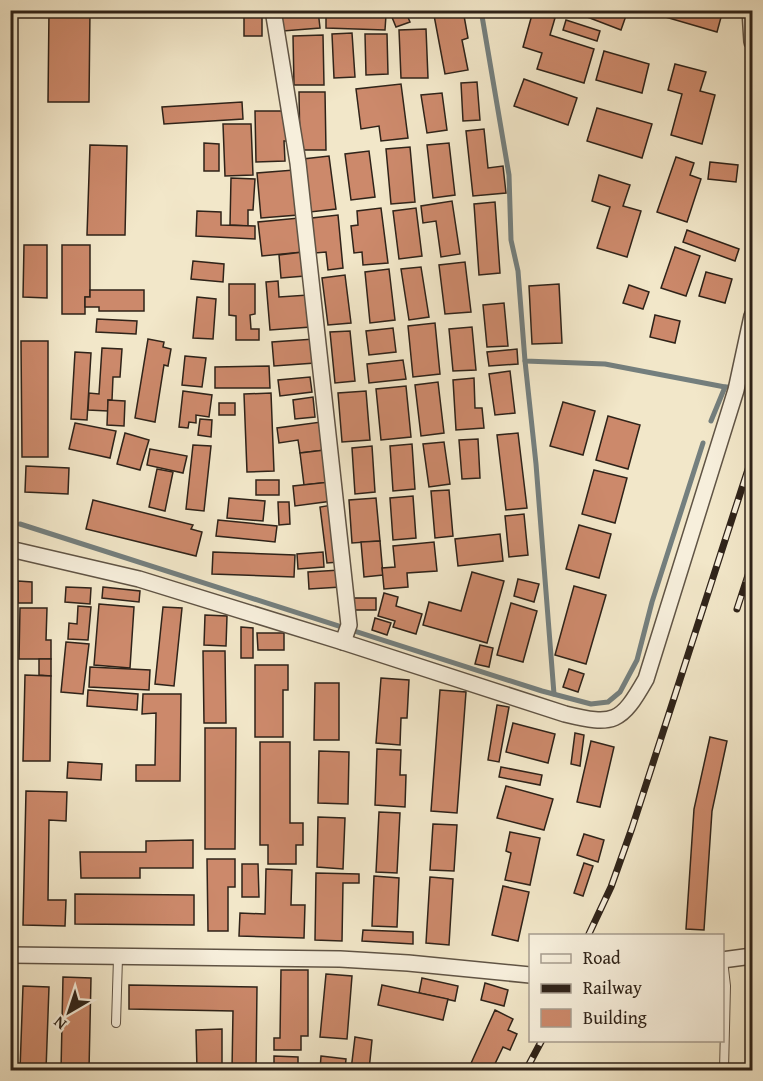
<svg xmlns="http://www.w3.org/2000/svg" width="763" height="1081" viewBox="0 0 763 1081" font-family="'Gentium Book Plus',serif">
	<rect width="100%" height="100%" fill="#f2e7c9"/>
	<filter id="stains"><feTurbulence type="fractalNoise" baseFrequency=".00333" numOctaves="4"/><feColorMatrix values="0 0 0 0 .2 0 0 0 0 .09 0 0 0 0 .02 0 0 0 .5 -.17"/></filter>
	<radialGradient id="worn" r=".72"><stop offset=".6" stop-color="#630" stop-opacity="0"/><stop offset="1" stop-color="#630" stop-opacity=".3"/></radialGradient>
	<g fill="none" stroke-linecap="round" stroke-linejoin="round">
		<!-- stream -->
		<g stroke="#747f7e" stroke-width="5">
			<polyline points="481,10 509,175 511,240 518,271 525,361 605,364 725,387"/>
			<polyline points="525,361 536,464 554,694"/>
			<polyline points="711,421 725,387 728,387"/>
			<polyline points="20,524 542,691 591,704 608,702 620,692 637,660 652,602 703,443"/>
		</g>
	</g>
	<!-- building -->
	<g fill="#cc896b" stroke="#2f2319" stroke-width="1.5">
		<polygon points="49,10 90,10 89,102 48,102"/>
		<rect x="244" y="10" width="18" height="26"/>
		<polygon points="296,10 318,10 320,28 283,31 281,12"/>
		<polygon points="389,10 405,10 410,22 396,27"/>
		<polygon points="433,10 463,10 468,38 462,40 468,70 445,74"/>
		<polygon points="569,10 628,10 621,30"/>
		<polygon points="656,10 723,10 717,32 655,14"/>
		<polygon points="533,11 555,18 550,35 594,49 584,83 537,69 542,53 523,47"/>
		<polygon points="326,13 386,15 385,30 326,28"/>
		<polygon points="566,20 600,31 597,41 563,30"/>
		<polygon points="426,29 428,78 401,78 399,30"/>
		<polygon points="352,33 355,77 334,78 332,34"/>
		<polygon points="365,34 387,34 388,74 366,75"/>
		<polygon points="323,35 324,85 294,85 293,36"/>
		<polygon points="604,51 649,64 642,93 596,80"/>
		<polygon points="675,64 706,72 700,91 715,95 702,144 671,135 682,94 668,90"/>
		<polygon points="524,79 577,98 568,125 514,106"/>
		<polygon points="477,82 480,120 463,121 461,83"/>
		<polygon points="401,84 408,138 381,141 379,126 361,129 356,89"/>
		<polygon points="299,92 325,92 326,150 300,150"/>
		<polygon points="442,93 447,130 427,133 421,95"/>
		<polygon points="242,102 243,119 164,124 162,107"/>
		<polygon points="597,108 652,124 642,158 587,141"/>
		<polygon points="255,111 287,111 287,141 284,141 285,161 256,162"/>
		<polygon points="223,124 251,124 253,175 225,176"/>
		<polygon points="484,129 488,168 503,166 506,193 473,196 466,131"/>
		<polygon points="204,143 219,144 219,171 204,171"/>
		<polygon points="449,143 455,195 433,198 427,145"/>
		<polygon points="90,145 127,146 125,235 87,235"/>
		<polygon points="410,147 415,202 391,204 386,149"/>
		<polygon points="369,151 375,197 351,200 345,154"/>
		<polygon points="329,156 336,209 310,212 303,159"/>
		<polygon points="676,157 694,163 690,175 701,179 687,222 657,212"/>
		<polygon points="710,162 738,165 736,182 708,179"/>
		<polygon points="294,170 298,215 261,218 257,173"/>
		<polygon points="599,175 630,185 623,206 641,211 627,257 597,248 610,207 592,201"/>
		<polygon points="231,178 255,179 253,210 248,210 248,226 230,225"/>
		<polygon points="452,201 460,254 441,257 436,221 423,223 421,206"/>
		<polygon points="495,202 500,273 479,275 474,204"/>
		<polygon points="381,208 388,263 363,265 362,252 354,253 351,226 358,225 357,211"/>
		<polygon points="416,208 422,256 399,259 393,211"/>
		<polygon points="197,211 221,212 221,225 255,226 255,239 196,236"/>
		<polygon points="338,215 343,268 328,270 326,252 315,253 312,218"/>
		<polygon points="299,218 303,252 262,256 258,222"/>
		<polygon points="687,230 739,249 735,261 683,242"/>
		<polygon points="24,245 47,245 47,298 23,297"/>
		<polygon points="62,245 90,245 90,297 85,297 85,314 62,314"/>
		<polygon points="675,247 700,256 686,296 661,288"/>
		<polygon points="303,252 305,276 281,278 279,255"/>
		<polygon points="193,261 224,264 223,282 191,279"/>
		<polygon points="465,262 471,312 445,314 439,265"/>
		<polygon points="421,267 429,317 409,320 401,269"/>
		<polygon points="389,269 395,320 370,323 365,272"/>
		<polygon points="706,272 732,279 725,303 699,296"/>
		<polygon points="345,275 351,323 328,325 322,278"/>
		<polygon points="278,281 279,297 308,295 311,327 270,330 266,282"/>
		<polygon points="229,284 255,284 255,314 250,315 251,329 259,329 259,340 236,340 236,316 229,315"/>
		<polygon points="559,284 562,343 532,344 529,286"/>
		<polygon points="629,285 649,292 643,309 623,303"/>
		<polygon points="90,290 144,290 144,311 99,311 99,307 85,307 85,297 90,297"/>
		<polygon points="197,297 216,299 213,339 193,338"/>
		<polygon points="504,303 508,346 487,347 483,305"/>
		<polygon points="655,315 680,321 675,343 650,337"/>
		<polygon points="97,319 137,321 136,334 96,332"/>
		<polygon points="435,323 440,374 413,377 408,326"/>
		<polygon points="472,327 476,370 453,371 449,329"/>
		<polygon points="393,328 396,352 369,355 366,331"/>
		<polygon points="350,331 355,381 335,383 330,332"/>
		<polygon points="148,339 164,342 163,347 171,349 168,366 164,365 155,422 135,418"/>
		<polygon points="314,339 315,363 274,366 272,342"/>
		<polygon points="21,341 48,341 48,457 22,457"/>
		<polygon points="102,348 122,349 120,377 113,377 112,400 108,400 108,411 88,410 89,393 99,394"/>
		<polygon points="517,349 518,364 489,366 487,352"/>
		<polygon points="75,352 91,353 87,420 71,419"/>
		<polygon points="185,356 206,358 202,387 182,385"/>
		<polygon points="403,360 406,379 369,383 367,364"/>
		<polygon points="269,366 270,388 215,388 215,367"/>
		<polygon points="510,371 515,413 495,415 489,374"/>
		<polygon points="310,377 312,392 280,396 278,380"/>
		<polygon points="474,378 475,408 482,408 484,428 456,430 453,380"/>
		<polygon points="438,382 444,433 421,436 415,385"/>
		<polygon points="406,386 411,437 381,440 376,389"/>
		<polygon points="183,391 212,395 209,417 196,415 196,423 189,422 188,428 179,427"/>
		<polygon points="366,391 370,440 342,442 338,393"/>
		<polygon points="271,393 274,471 247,472 244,394"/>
		<polygon points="313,397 315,417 295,419 293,400"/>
		<polygon points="108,400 125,401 124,426 107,425"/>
		<polygon points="563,402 595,411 583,455 550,446"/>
		<rect x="219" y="403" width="16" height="12"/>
		<polygon points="608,416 640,425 628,469 596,460"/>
		<polygon points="200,419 212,420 211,437 198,435"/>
		<polygon points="321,422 325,450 300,453 298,440 279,443 277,428"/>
		<polygon points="75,423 116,431 110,458 69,449"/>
		<polygon points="125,433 149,440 140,470 117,464"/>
		<polygon points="518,433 527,508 506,510 497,435"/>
		<polygon points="478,439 480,478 462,479 459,440"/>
		<polygon points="444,442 450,484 429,487 423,444"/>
		<polygon points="412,444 415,489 393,491 390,446"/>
		<polygon points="193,445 211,446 204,511 186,509"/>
		<polygon points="372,446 375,492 355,494 352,448"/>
		<polygon points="150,449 187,456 183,473 147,465"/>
		<polygon points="325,450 330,482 304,485 300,453"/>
		<polygon points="26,466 69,468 68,494 25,492"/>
		<polygon points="157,469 173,472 165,511 149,507"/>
		<polygon points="594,470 627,478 615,523 582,514"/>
		<rect x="256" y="480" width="23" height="15"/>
		<polygon points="330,482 332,501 295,506 293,486"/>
		<polygon points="449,490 453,536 435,538 431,491"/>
		<polygon points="413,496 416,538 393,540 390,498"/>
		<polygon points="229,498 265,501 263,521 227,518"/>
		<polygon points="376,498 380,541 352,543 349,500"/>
		<polygon points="93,500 193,525 191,529 202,532 196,556 86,529"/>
		<polygon points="278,502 289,502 290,524 279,525"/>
		<polygon points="332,505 339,562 327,563 320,507"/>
		<polygon points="524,514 528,555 509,557 505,516"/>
		<polygon points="218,520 277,526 275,542 216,536"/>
		<polygon points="579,525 611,534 599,578 566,569"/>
		<polygon points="500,534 503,561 458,566 455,539"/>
		<polygon points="380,541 383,575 364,577 361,542"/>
		<polygon points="434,542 437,571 407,573 408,587 384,589 382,568 395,567 393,546"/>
		<polygon points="213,552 295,555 294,577 212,574"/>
		<polygon points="323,552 324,567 298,569 297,554"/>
		<polygon points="340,570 341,587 309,589 308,572"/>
		<polygon points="472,572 504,581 487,643 423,625 429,602 461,611"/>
		<polygon points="518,579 539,584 534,602 514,596"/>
		<polygon points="18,581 32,582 32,603 18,603"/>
		<polygon points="574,586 606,595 586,664 555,655"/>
		<polygon points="66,587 91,588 90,604 65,602"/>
		<polygon points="103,587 140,591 139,602 102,598"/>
		<polygon points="384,593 398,597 396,606 422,614 416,634 393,627 395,621 378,616"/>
		<rect x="354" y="598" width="22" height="12"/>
		<polygon points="511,603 537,611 523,662 497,655"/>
		<polygon points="99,604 134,607 130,668 94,665"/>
		<polygon points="78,606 91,607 88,640 68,639 69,623 77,624"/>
		<polygon points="163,607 182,608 174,686 155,684"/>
		<polygon points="20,608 47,608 46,640 51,640 51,659 19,659"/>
		<polygon points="205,615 227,616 226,646 204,645"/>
		<polygon points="375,618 391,623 387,635 372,630"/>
		<polygon points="241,627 253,628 253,658 241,658"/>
		<polygon points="257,633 284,633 284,650 258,650"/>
		<polygon points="66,642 89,644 83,694 61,692"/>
		<polygon points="480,645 493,648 489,667 475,664"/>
		<polygon points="203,651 225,651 226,723 204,723"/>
		<polygon points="39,659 51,659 51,676 39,675"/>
		<polygon points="255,665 288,665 288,690 283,690 283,737 255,737"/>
		<polygon points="90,667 150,670 149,690 89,687"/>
		<polygon points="569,669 584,674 578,692 563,687"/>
		<polygon points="25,675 51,676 50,761 23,761"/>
		<polygon points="381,678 409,680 407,718 401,718 400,745 376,743"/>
		<polygon points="315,683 339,683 339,740 314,740"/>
		<polygon points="88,690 138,694 137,710 87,706"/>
		<polygon points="440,690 466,692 457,813 431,811"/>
		<polygon points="143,694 181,694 180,781 136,781 136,765 155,765 156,713 142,714"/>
		<polygon points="497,705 509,707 499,762 488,760"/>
		<polygon points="513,723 555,734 548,763 506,752"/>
		<polygon points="205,728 236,728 235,849 205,849"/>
		<polygon points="575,733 584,735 580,766 571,764"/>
		<polygon points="710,737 727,741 712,811 704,930 686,929 694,809"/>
		<polygon points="591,741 614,747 600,807 577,802"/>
		<polygon points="260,742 290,742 290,823 303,823 303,845 296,845 296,864 268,864 268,845 260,845"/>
		<polygon points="377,749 401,750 400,775 406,775 405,807 375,805"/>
		<polygon points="319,751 349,752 348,804 318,803"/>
		<polygon points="68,762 102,764 101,780 67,778"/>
		<polygon points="501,767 542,775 540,785 499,777"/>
		<polygon points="506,786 553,799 544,830 497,818"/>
		<polygon points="26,791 67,792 66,821 49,820 48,900 66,900 65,926 23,925"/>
		<polygon points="379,812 400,813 397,873 376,872"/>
		<polygon points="318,817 345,818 343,869 317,867"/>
		<polygon points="433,824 457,825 454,871 430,870"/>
		<polygon points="510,832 540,838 530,885 505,880 511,853 506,851"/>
		<polygon points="584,834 604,840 598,862 577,855"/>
		<polygon points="193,840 193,868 140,868 140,878 81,878 80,852 146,852 146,841"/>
		<polygon points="207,859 235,859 235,887 228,887 228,931 208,931"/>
		<polygon points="584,863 593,866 583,896 574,893"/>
		<polygon points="242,864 258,864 259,897 242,897"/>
		<polygon points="266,869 292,870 291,905 305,905 304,938 239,936 240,913 265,914"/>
		<polygon points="316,873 359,874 359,883 343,883 342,941 315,940"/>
		<polygon points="374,876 399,878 397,927 372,926"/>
		<polygon points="430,877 453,879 449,945 426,943"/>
		<polygon points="503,886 529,892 518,941 492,935"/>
		<polygon points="75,894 194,895 194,925 75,924"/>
		<polygon points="363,930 413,932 413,944 362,941"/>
		<polygon points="281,970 308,970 308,1036 301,1036 301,1050 274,1050 274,1038 280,1038"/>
		<polygon points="326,974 352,976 347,1039 320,1037"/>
		<polygon points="63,977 91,978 89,1070 61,1070"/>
		<polygon points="422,978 458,986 455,1001 419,993"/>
		<polygon points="485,983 508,990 504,1006 481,1000"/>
		<polygon points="129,985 257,987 256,1070 232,1070 233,1011 129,1009"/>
		<polygon points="382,985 448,999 443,1020 378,1005"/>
		<polygon points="23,986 49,987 46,1070 20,1070"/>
		<polygon points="495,1010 513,1019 508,1030 517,1034 510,1050 503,1047 492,1070 468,1070"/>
		<polygon points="222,1029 222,1070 197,1070 196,1030"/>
		<polygon points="355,1037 372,1040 369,1070 351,1070"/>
		<polygon points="274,1056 298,1057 298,1070 274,1070"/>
		<polygon points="321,1056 346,1059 345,1070 320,1070"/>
	</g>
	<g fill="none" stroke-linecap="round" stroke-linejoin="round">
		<!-- lane casing -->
		<g stroke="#605445" stroke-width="10">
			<g id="lane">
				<polyline points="723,960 726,986 724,1070"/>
				<polyline points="116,1023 118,958"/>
			</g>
		</g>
		<!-- street casing -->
		<g stroke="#605445" stroke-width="18">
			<g id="street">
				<polyline points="273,10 298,163 349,625 343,642"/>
				<polyline points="750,10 752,42"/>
				<path d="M10,549L139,579L343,642L565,714C614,726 621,723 646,679L736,390L752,316"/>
				<polyline points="10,955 340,959 408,963 530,975"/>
				<polyline points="722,960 752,956"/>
			</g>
		</g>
		<!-- lane -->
		<use href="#lane" stroke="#f7efdc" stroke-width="8"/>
		<!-- street -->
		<use href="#street" stroke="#f7efdc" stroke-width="15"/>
		<!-- rail casing -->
		<g stroke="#2f2319" stroke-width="7">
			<g id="rail">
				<polyline points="737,609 752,563"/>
				<polyline points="588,936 611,887 632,828 752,457"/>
				<polyline points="526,1070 542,1040"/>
			</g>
		</g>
		<!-- rail -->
		<use href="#rail" stroke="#f7efdc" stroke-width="4.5" stroke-dasharray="14" stroke-linecap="butt"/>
	</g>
	<!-- margin -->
	<rect width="763" height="1081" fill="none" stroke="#f2e7c9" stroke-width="36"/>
	<rect x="12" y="12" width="739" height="1057" fill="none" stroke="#2f2319" stroke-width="3"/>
	<rect x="18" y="18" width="727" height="1045" fill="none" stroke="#2f2319" stroke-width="1.5"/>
	<!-- legend -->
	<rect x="529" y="934" width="195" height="108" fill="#f7efdc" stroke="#a79d8e" stroke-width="1.5"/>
	<rect x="541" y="954" width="30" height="9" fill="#f7efdc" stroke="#a79d8e" stroke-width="1.5"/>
	<text x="583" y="964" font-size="18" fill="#2f2319">Road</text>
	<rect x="541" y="984" width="30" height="9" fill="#2f2319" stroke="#a79d8e" stroke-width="1.5"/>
	<text x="583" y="994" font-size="18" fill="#2f2319">Railway</text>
	<rect x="541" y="1009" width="30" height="18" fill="#cc896b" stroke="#a79d8e" stroke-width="1.5"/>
	<text x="583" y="1024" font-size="18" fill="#2f2319">Building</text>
	<!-- north arrow -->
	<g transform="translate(69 1012) rotate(219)" stroke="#f7efdc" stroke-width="4.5" paint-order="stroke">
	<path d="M0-4.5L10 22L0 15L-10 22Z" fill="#2f2319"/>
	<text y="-9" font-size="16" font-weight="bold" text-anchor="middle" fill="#2f2319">N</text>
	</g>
	<rect width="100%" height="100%" filter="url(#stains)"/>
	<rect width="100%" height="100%" fill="url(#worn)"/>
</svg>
